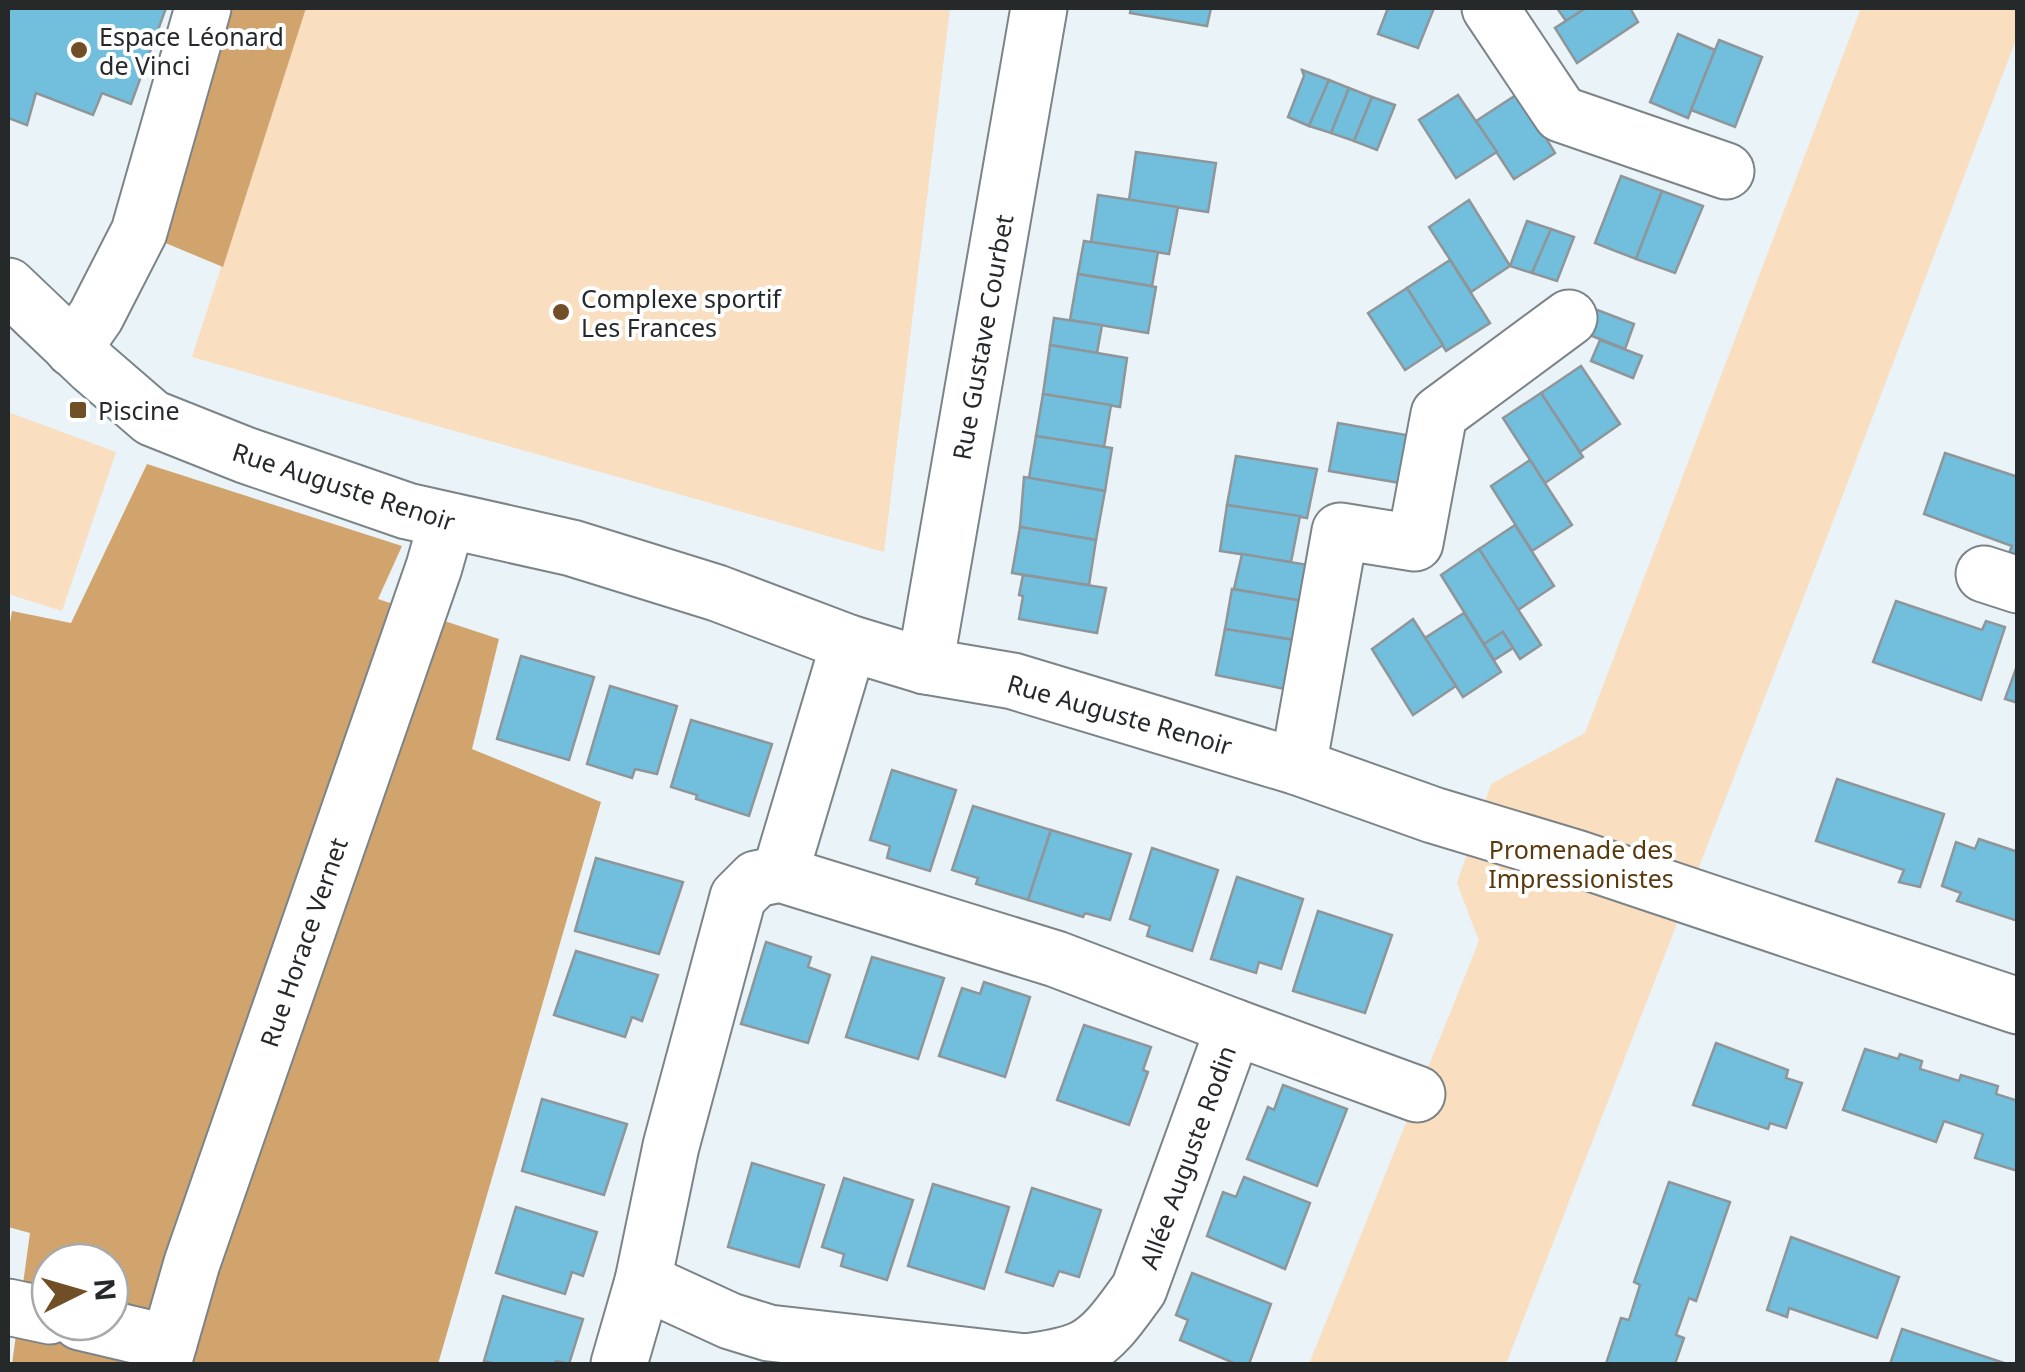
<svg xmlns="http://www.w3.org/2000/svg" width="2025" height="1372" viewBox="0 0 2025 1372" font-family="'Noto Sans',sans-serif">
	<rect width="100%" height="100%" fill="#eaf3f7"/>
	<!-- green -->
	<g fill="#f9debf">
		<polygon points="305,8 950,8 884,552 192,357"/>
		<polygon points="1861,8 2017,8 2017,37 1820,555 1506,1364 1309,1364 1479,941 1457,883 1491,784 1585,733"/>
		<polygon points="8,412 116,452 62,611 8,594"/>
	</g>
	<!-- forest -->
	<g fill="#d1a46e" fill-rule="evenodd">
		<polygon points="203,8 306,8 223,267 139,232"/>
		<path d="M147,464L402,546L378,599L499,639L472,749L601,802L438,1364H12L30,1233L8,1227V634L12,611L71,623ZM50,1262H110V1322H50Z"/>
	</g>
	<!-- building -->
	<g fill="#71bedd" stroke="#8e969a" stroke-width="2.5">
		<polygon points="8,8 166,8 131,104 102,93 93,115 36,93 27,125 8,118"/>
		<polygon points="1131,8 1211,8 1207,26 1130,13"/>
		<polygon points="1388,8 1434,8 1418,48 1378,34"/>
		<polygon points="1557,8 1586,8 1566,21"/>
		<polygon points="1586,8 1630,8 1638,22 1577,63 1555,28"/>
		<polygon points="1678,34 1715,50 1688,118 1650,102"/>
		<polygon points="1719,40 1762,57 1735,127 1691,110"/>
		<polygon points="1302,70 1329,80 1309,126 1288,117 1304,76"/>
		<polygon points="1329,80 1349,88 1331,133 1309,126"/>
		<polygon points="1349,88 1372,97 1354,141 1331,133"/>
		<polygon points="1519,93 1555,153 1514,179 1476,121"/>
		<polygon points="1458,95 1497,152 1456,178 1419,120"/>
		<polygon points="1372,97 1395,105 1377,150 1354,141"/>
		<polygon points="1136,152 1216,163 1208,212 1129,200"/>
		<polygon points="1621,176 1662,191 1636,259 1595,243"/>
		<polygon points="1662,191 1703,206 1675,273 1636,259"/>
		<polygon points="1098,195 1178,207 1169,254 1091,242"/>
		<polygon points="1469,200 1510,266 1471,292 1429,227"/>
		<polygon points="1527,221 1551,229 1532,273 1510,266"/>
		<polygon points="1551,229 1574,237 1557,281 1532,273"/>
		<polygon points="1084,241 1158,252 1152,286 1078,274"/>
		<polygon points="1450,260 1490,323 1446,351 1407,288"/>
		<polygon points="1078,274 1156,287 1148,333 1070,320"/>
		<polygon points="1407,288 1443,345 1405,370 1368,313"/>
		<polygon points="1592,308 1634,324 1625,349 1582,332"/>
		<polygon points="1054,318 1102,325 1097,353 1050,345"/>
		<polygon points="1600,340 1642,356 1633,378 1591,361"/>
		<polygon points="1050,345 1127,358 1120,407 1043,394"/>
		<polygon points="1581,366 1620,424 1580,452 1541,393"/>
		<polygon points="1541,393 1583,457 1545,483 1503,418"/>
		<polygon points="1043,394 1111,405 1104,447 1036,436"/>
		<polygon points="1338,423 1417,437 1406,484 1329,471"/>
		<polygon points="1036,436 1112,448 1105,491 1029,478"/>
		<polygon points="1945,453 2018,477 2018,556 2009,553 2012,546 1924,514"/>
		<polygon points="1236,456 1317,469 1307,518 1227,505"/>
		<polygon points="1530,460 1572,525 1532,551 1491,486"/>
		<polygon points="1024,477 1105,491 1096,540 1020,527"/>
		<polygon points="1227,505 1300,516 1291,562 1220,551"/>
		<polygon points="1515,525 1554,586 1518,610 1479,549"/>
		<polygon points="1020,527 1096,540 1089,585 1012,573"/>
		<polygon points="1479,549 1541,645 1520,659 1503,632 1484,644 1441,575"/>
		<polygon points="1242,554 1314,566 1308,602 1234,589"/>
		<polygon points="1023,575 1106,588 1097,633 1019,619 1023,596 1019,595"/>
		<polygon points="1232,589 1308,602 1302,641 1225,629"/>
		<polygon points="1896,601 1982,630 1986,621 2005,627 1981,700 1873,662"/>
		<polygon points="1464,613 1501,672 1463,697 1425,638"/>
		<polygon points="1413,619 1456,686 1413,715 1372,649"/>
		<polygon points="1225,629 1307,642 1295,691 1216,675"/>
		<polygon points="1503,632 1513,648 1494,660 1484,644"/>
		<polygon points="521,656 594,677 569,760 497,739"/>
		<polygon points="2018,663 2018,703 2005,699"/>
		<polygon points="610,686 677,706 657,774 635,769 632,778 587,764"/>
		<polygon points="691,720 772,744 749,816 696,799 697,795 671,787"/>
		<polygon points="892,770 956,790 930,871 887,858 890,846 870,840"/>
		<polygon points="1837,779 1944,814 1920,887 1899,882 1904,870 1816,841"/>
		<polygon points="973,806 1051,830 1028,900 976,884 978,878 952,870"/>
		<polygon points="1051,830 1131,854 1110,920 1085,913 1083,917 1028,900"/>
		<polygon points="1979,839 2018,852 2018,921 1957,901 1961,893 1942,886 1956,842 1975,849"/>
		<polygon points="1152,848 1218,870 1192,951 1147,936 1150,926 1130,919"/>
		<polygon points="596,858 683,882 659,954 575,931"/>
		<polygon points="1237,877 1303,899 1281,969 1259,962 1256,973 1211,959"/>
		<polygon points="1318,911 1392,935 1365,1013 1293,991"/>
		<polygon points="766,942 811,957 808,967 830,975 808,1043 741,1024"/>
		<polygon points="576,951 658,975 642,1021 632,1017 625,1037 554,1015"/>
		<polygon points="872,957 944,978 918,1059 846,1037"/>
		<polygon points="984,982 1030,997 1005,1077 939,1056 962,988 980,994"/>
		<polygon points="1084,1025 1151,1047 1143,1070 1148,1072 1129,1125 1057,1100"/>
		<polygon points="1716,1043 1788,1070 1786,1078 1802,1083 1786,1128 1770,1123 1768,1129 1693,1105"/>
		<polygon points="1865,1049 1898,1059 1900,1054 1922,1061 1920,1069 1959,1081 1961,1075 1998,1086 1996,1094 2018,1101 2018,1171 1975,1158 1983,1134 1944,1121 1936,1142 1843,1110"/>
		<polygon points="1283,1085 1347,1109 1317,1186 1247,1159 1268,1107 1274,1110"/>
		<polygon points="542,1099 627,1124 604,1195 522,1171"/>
		<polygon points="752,1163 824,1185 799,1267 728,1247"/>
		<polygon points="1244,1177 1310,1203 1285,1269 1207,1236 1223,1192 1236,1197"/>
		<polygon points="844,1178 913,1200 887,1280 841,1266 844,1254 822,1247"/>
		<polygon points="1669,1182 1730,1202 1696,1301 1689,1298 1676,1335 1684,1338 1675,1364 1606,1364 1621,1318 1629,1320 1640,1285 1634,1282"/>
		<polygon points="933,1184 1009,1207 984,1289 908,1266"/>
		<polygon points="1032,1188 1101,1210 1079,1277 1059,1271 1053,1286 1006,1272"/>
		<polygon points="516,1207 597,1232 583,1276 572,1272 565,1294 496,1273"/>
		<polygon points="1791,1237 1899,1277 1877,1338 1789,1308 1787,1317 1767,1310"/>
		<polygon points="1192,1273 1271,1304 1249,1364 1236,1364 1180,1340 1188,1320 1176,1315"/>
		<polygon points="503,1296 583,1319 569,1364 556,1361 555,1364 496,1364 484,1361"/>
		<polygon points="1902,1329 2007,1364 1890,1364"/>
	</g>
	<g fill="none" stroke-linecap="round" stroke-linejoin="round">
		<!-- minor casing -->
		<g stroke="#7c8488" stroke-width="59">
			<g id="minor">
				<polyline points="1490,8 1561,114 1726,171"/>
				<polyline points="8,286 93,367 152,418 245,455 407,511 572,548 717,593 849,643 925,666 1013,681 1298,767 1433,815 1576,858 2018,1006"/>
				<polyline points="73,349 96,316 139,232 203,8"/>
				<polyline points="1984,574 2018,585"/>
				<polyline points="925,666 1039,8"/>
				<polyline points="1298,767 1340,531 1415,543 1439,414 1569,318"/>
				<path d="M780,874L1056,959L1234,1027L1139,1289C1124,1309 1106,1338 1082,1349C1065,1357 1045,1359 1026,1362L769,1333L730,1321L643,1281L671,1146L738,897L756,879L780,874L849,643"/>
				<polyline points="1234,1027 1417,1094"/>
				<polyline points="8,1307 50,1316"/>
				<polyline points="80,1322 169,1343"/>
				<polyline points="163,1364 192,1263 434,567 447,521"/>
				<polyline points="619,1364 643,1281"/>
			</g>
		</g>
		<!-- minor -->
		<use href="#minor" stroke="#fff" stroke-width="55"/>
	</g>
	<!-- markers -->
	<g fill="#704f26" stroke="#fff" stroke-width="4">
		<circle cx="79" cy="50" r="10"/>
		<circle cx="561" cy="312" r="10"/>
		<rect x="68" y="400" width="20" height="20" rx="5"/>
	</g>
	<g text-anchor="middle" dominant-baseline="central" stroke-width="8" stroke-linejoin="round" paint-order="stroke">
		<!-- poi labels -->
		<g font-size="25" fill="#25292a" stroke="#fff" text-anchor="start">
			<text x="99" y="36">Espace Léonard<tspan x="99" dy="29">de Vinci</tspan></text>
			<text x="581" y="298">Complexe sportif<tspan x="581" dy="29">Les Frances</tspan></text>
			<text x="98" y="410">Piscine</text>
		</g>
		<!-- street labels -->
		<g font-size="25" fill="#25292a" stroke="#fff">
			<text transform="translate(982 337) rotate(-80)">Rue Gustave Courbet</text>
			<text transform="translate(344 486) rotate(18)">Rue Auguste Renoir</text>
			<text transform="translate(1120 714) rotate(16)">Rue Auguste Renoir</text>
			<text transform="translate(303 942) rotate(-71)">Rue Horace Vernet</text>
			<text transform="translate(1187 1157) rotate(-70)">Allée Auguste Rodin</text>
		</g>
		<!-- park labels -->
		<g font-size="25" fill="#593a0f" stroke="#fff">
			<text x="1581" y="849">Promenade des<tspan x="1581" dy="29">Impressionistes</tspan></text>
		</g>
	</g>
	<!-- border -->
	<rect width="2025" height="1372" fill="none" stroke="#25292a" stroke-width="20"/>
	<!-- north arrow -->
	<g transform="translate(80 1292) rotate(85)"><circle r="48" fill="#ffffff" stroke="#a8a9aa" stroke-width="2.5"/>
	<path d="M0-8L18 38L0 25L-18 38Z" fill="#704f26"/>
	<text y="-15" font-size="28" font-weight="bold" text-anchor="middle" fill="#25292a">N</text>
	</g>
</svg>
